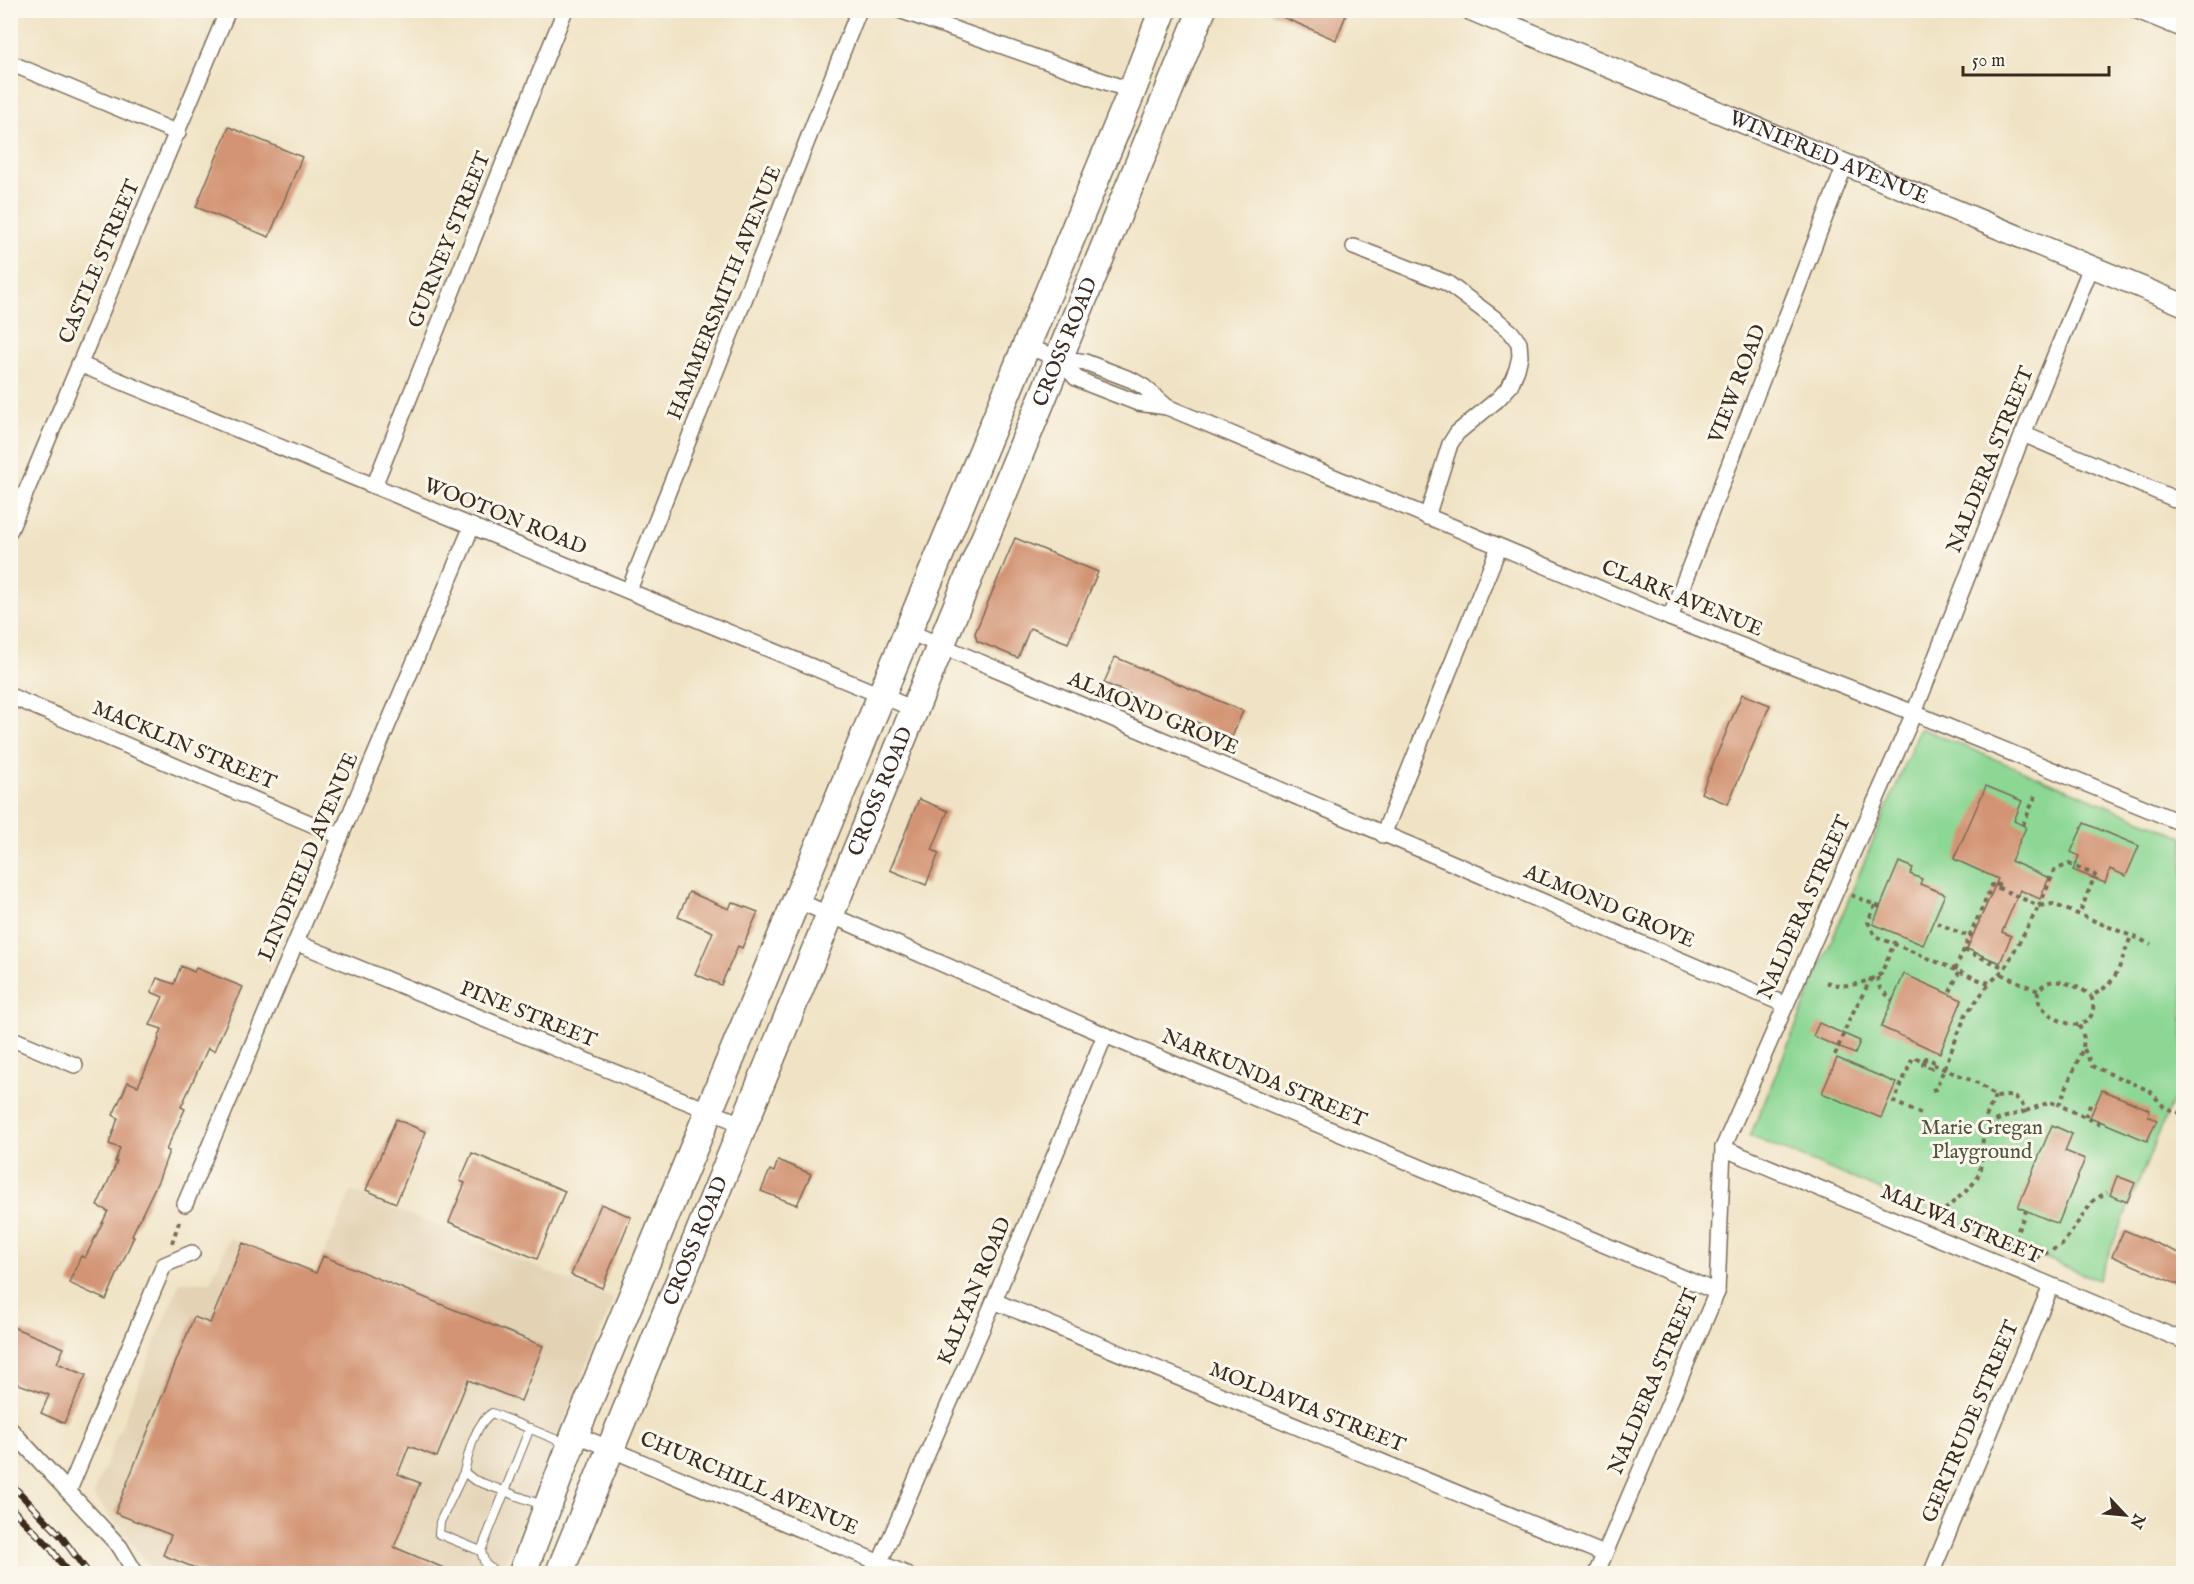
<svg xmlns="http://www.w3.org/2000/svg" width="2194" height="1584" viewBox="0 0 2194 1584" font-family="'IM FELL English',serif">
	<rect width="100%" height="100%" fill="#fbf7ec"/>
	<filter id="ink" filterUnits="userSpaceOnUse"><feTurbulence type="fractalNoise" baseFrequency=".0167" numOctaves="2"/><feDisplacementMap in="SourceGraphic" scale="12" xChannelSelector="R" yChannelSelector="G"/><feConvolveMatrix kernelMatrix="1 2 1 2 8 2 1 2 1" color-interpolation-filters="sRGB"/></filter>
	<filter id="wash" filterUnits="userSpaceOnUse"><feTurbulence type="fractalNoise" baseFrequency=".008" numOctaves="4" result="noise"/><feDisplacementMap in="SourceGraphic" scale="24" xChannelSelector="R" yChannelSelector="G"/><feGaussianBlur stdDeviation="1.35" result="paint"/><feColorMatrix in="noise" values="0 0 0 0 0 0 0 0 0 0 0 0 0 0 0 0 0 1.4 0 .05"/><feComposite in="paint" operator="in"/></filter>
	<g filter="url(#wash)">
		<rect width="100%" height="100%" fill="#f0e3c5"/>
		<!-- built -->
		<polygon fill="#e3d2b4" points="351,1191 614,1299 501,1573 155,1573 93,1495 180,1282 211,1282 229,1238 316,1273"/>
		<!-- green -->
		<polygon fill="#8cd794" stroke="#648059" stroke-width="1.5" points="1920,728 2183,837 2183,1075 2098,1280 1750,1136"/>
		<g id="blocks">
			<!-- building -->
			<g fill="#d39474">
				<polygon points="1266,10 1348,10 1336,40"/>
				<polygon points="229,127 302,157 269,237 196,207"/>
				<polygon points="1015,538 1098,572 1068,643 1030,628 1018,658 977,641 975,633"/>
				<polygon points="1115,657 1243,711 1232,737 1104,683"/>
				<polygon points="1742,694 1770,705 1728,804 1701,793"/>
				<polygon points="1986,786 2022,801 2014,821 2026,827 2011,861 2049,878 2040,899 2020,890 2002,932 2011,936 2000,963 1967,949 1998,879 1954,859"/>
				<polygon points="919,799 948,811 932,850 939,853 926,885 890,870"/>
				<polygon points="2084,823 2139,846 2126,876 2110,869 2105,883 2073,870 2079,856 2071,852"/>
				<polygon points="1899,862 1913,868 1910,874 1922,879 1920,884 1945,894 1923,945 1873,924"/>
				<polygon points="689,892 729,909 732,902 758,912 742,948 738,946 721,985 695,974 713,932 678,917"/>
				<polygon points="181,966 194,972 196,968 243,987 214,1051 208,1048 181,1107 185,1109 166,1150 169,1151 159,1179 132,1235 134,1236 106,1300 69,1283 81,1256 85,1258 108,1211 97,1206 117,1162 115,1162 120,1148 109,1144 118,1118 113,1115 128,1082 138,1086 159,1040 158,1039 162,1029 150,1025 163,997 151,992 157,978 174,984"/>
				<polygon points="1904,974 1962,1000 1940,1053 1881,1027"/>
				<polygon points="1819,1023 1860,1041 1855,1054 1813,1036"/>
				<polygon points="1837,1058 1896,1083 1881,1118 1822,1093"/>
				<polygon points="2102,1090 2150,1110 2148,1116 2157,1120 2147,1141 2090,1117"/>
				<polygon points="396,1119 426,1132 396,1203 366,1190"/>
				<polygon points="2052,1125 2072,1134 2065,1151 2085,1159 2058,1224 2018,1207"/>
				<polygon points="472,1153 565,1191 537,1259 449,1222 465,1183 460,1181"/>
				<polygon points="778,1160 811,1174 797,1205 761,1191 770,1170 774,1172"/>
				<polygon points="2117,1176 2135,1183 2127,1202 2110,1195"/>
				<polygon points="601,1204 631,1217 602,1288 571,1275"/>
				<polygon points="2124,1230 2184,1255 2184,1273 2179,1285 2112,1256"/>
				<polygon points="243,1243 316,1273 323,1256 543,1346 521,1401 468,1380 437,1457 409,1446 398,1474 420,1483 394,1547 458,1574 210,1574 163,1555 171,1535 115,1513 194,1317 210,1323"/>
				<polygon points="10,1326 64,1348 57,1363 86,1375 64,1423 41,1413 49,1395 13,1382 10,1377"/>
			</g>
		</g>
	</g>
	<g filter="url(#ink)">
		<use href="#blocks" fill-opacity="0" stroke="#7a6b58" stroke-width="1.5"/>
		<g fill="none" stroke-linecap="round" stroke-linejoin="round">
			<!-- lane casing -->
			<g stroke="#7a6b58" stroke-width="10">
				<g id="lane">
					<polyline points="464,1472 440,1522 439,1534 481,1551"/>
					<path d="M542,1505L474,1480L464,1472C469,1452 475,1424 492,1413L567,1444"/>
					<polyline points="498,1574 485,1564 481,1551 530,1428"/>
				</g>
			</g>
			<!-- street casing -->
			<g stroke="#7a6b58" stroke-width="18">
				<g id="street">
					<polyline points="899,10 1132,91"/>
					<polyline points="2135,10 2184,30"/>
					<polyline points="10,63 178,133"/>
					<polyline points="1354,247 1447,283 1498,321 1511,332 1519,343 1520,356 1517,369 1510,386 1498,399 1457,433 1450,444 1427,517"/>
					<polyline points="1025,346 1058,358 1085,362 1132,380 1144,387 1167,407"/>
					<polyline points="1058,358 1076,378 1089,384 1138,403 1167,407 1670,618 1914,713 2184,824"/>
					<polyline points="79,364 914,709"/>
					<polyline points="2023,434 2184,503"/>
					<polyline points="374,486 565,10"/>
					<polyline points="10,530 228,10"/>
					<polyline points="629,590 859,10"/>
					<polyline points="1670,618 1845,165"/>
					<polyline points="907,631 1786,1005"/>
					<polyline points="10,696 340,836"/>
					<polyline points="1383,835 1499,547"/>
					<polyline points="796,900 1105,1035 1717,1292"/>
					<polyline points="297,943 744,1125"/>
					<polyline points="10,1038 75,1065"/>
					<polyline points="1723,1148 2184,1341"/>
					<polyline points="185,1204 472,526"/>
					<polyline points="994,1301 1604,1554"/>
					<polyline points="10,1429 120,1547 136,1574"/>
					<polyline points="575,1434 906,1574"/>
					<polyline points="69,1490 164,1265 192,1253"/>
					<polyline points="880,1562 994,1301 1105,1035"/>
					<polyline points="1596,1574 1717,1292 1723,1148 1914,713 2023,434 2091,267"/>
					<polyline points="1931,1574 2051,1286"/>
				</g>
			</g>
			<!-- secondary casing -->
			<g stroke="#7a6b58" stroke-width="24">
				<g id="secondary">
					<path id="s1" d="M1472,10L2184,305"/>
				</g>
			</g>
			<!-- highway casing -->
			<g stroke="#7a6b58" stroke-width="30">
				<g id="highway">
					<polyline points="522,1574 575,1434 1132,91 1163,10"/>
					<path id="s2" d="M559,1574L1202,10"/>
				</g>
			</g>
			<!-- path -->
			<g stroke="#7a6b58" stroke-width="4" stroke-dasharray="4.5 4.5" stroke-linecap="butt">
				<polyline points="2023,825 2037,792"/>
				<polyline points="1997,887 2000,880"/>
				<polyline points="1851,895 1880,907"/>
				<polyline points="1875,905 1868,922 1875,936 1982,981 1990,983 2005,968 2039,906 2053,904 2151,944"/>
				<polyline points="1937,923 1970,937"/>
				<polyline points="1964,950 2005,968"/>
				<polyline points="1955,970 1992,885 2039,906 2055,870 2069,864 2095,875 2079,915"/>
				<path d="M2001,974L2038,991C2041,987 2045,983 2050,982C2061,979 2083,988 2091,996"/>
				<polyline points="1877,977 1880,988 1893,1001"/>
				<path d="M1826,982C1846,989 1863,984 1881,974L1895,941"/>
				<path d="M2038,991C2034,1010 2062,1025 2079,1025"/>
				<polyline points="1950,992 1959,972"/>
				<polyline points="2084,1049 2092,1066 2150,1091 2164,1107 2181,1114 2184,1112"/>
				<polyline points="1835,1055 1850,1018 1871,979"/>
				<polyline points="1924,1061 1926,1058 1933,1061 1932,1064"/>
				<polyline points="1932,1090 1936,1089 1966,1014 1990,983"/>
				<path d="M1921,1114L1894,1102L1913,1057L1924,1061L1923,1065L1931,1068L1932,1064L1980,1084L1996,1097C2013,1095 2017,1095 2026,1111L2050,1102L2059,1105"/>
				<polyline points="1986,1117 1995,1096"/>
				<polyline points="2085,1117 2091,1103"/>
				<path d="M2100,1124L2059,1105L2083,1048L2084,1038L2079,1025C2093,1020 2096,1009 2091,996C2120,982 2119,964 2131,937"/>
				<path d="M1939,1217C1949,1203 1965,1195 1975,1181C1987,1164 1976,1136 1991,1124C2000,1117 2015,1115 2026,1111"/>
				<polyline points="172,1243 180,1219"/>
				<polyline points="2011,1247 2026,1211"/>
				<polyline points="2036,1258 2062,1245 2093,1201 2107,1192"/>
			</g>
			<!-- lane -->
			<use href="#lane" stroke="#fff" stroke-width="8"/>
			<!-- street -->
			<use href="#street" stroke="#fff" stroke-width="15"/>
			<!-- secondary -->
			<use href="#secondary" stroke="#fff" stroke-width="21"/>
			<!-- highway -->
			<use href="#highway" stroke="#fff" stroke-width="27"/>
			<!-- rail casing -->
			<g stroke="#3b2a1e" stroke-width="7">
				<g id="rail">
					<polyline points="10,1483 61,1536 89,1574"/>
					<polyline points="10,1507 49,1546 69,1574"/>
				</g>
			</g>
			<!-- rail -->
			<use href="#rail" stroke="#fbf7ec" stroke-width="4.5" stroke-dasharray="14" stroke-linecap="butt"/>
		</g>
	</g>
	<g text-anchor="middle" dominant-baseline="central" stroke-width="6" stroke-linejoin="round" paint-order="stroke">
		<!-- street labels -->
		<g font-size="21" fill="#3b2a1e" stroke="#fbf7ec">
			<text stroke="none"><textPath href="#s1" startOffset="386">WINIFRED AVENUE</textPath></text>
			<text transform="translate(450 240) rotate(-68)">GURNEY STREET</text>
			<text transform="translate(100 262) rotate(-67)">CASTLE STREET</text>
			<text transform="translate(725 293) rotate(-68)">HAMMERSMITH AVENUE</text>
			<text stroke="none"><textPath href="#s2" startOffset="1332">CROSS ROAD</textPath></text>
			<text transform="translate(1738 384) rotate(-69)">VIEW ROAD</text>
			<text transform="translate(1991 460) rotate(-68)">NALDERA STREET</text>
			<text transform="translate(505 517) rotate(22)">WOOTON ROAD</text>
			<text transform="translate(1682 599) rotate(22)">CLARK AVENUE</text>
			<text transform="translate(1153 714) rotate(23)">ALMOND GROVE</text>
			<text transform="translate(184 746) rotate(23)">MACKLIN STREET</text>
			<text stroke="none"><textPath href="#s2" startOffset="846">CROSS ROAD</textPath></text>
			<text transform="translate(309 857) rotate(-67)">LINDFIELD AVENUE</text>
			<text transform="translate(1609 907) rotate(23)">ALMOND GROVE</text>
			<text transform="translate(1805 908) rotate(-66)">NALDERA STREET</text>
			<text transform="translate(528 1015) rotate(22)">PINE STREET</text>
			<text transform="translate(1264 1079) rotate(23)">NARKUNDA STREET</text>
			<text transform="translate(1961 1225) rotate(23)">MALWA STREET</text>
			<text stroke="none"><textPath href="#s2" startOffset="360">CROSS ROAD</textPath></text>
			<text transform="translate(975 1291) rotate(-67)">KALYAN ROAD</text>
			<text transform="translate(1654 1382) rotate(-67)">NALDERA STREET</text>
			<text transform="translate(1307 1408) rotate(22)">MOLDAVIA STREET</text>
			<text transform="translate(1971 1422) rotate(-67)">GERTRUDE STREET</text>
			<text transform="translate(749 1484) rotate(23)">CHURCHILL AVENUE</text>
		</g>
		<!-- park labels -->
		<g font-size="21" fill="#4f553c" stroke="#fbf7ec">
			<text x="1982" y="1128">Marie Gregan<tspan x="1982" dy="24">Playground</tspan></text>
		</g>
	</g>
	<!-- margin -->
	<rect width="2194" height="1584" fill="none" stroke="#fbf7ec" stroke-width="36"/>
	<!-- north arrow -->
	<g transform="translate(2125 1515) rotate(116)" stroke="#fbf7ec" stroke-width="4.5" paint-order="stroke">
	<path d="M0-4.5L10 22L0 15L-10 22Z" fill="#3b2a1e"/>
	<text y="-9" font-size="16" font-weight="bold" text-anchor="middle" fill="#3b2a1e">N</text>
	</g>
	<!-- scale -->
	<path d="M1963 66v9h146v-9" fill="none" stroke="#3b2a1e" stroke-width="3"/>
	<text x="1972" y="66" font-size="18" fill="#3b2a1e" stroke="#fbf7ec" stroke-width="4.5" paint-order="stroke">50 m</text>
</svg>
